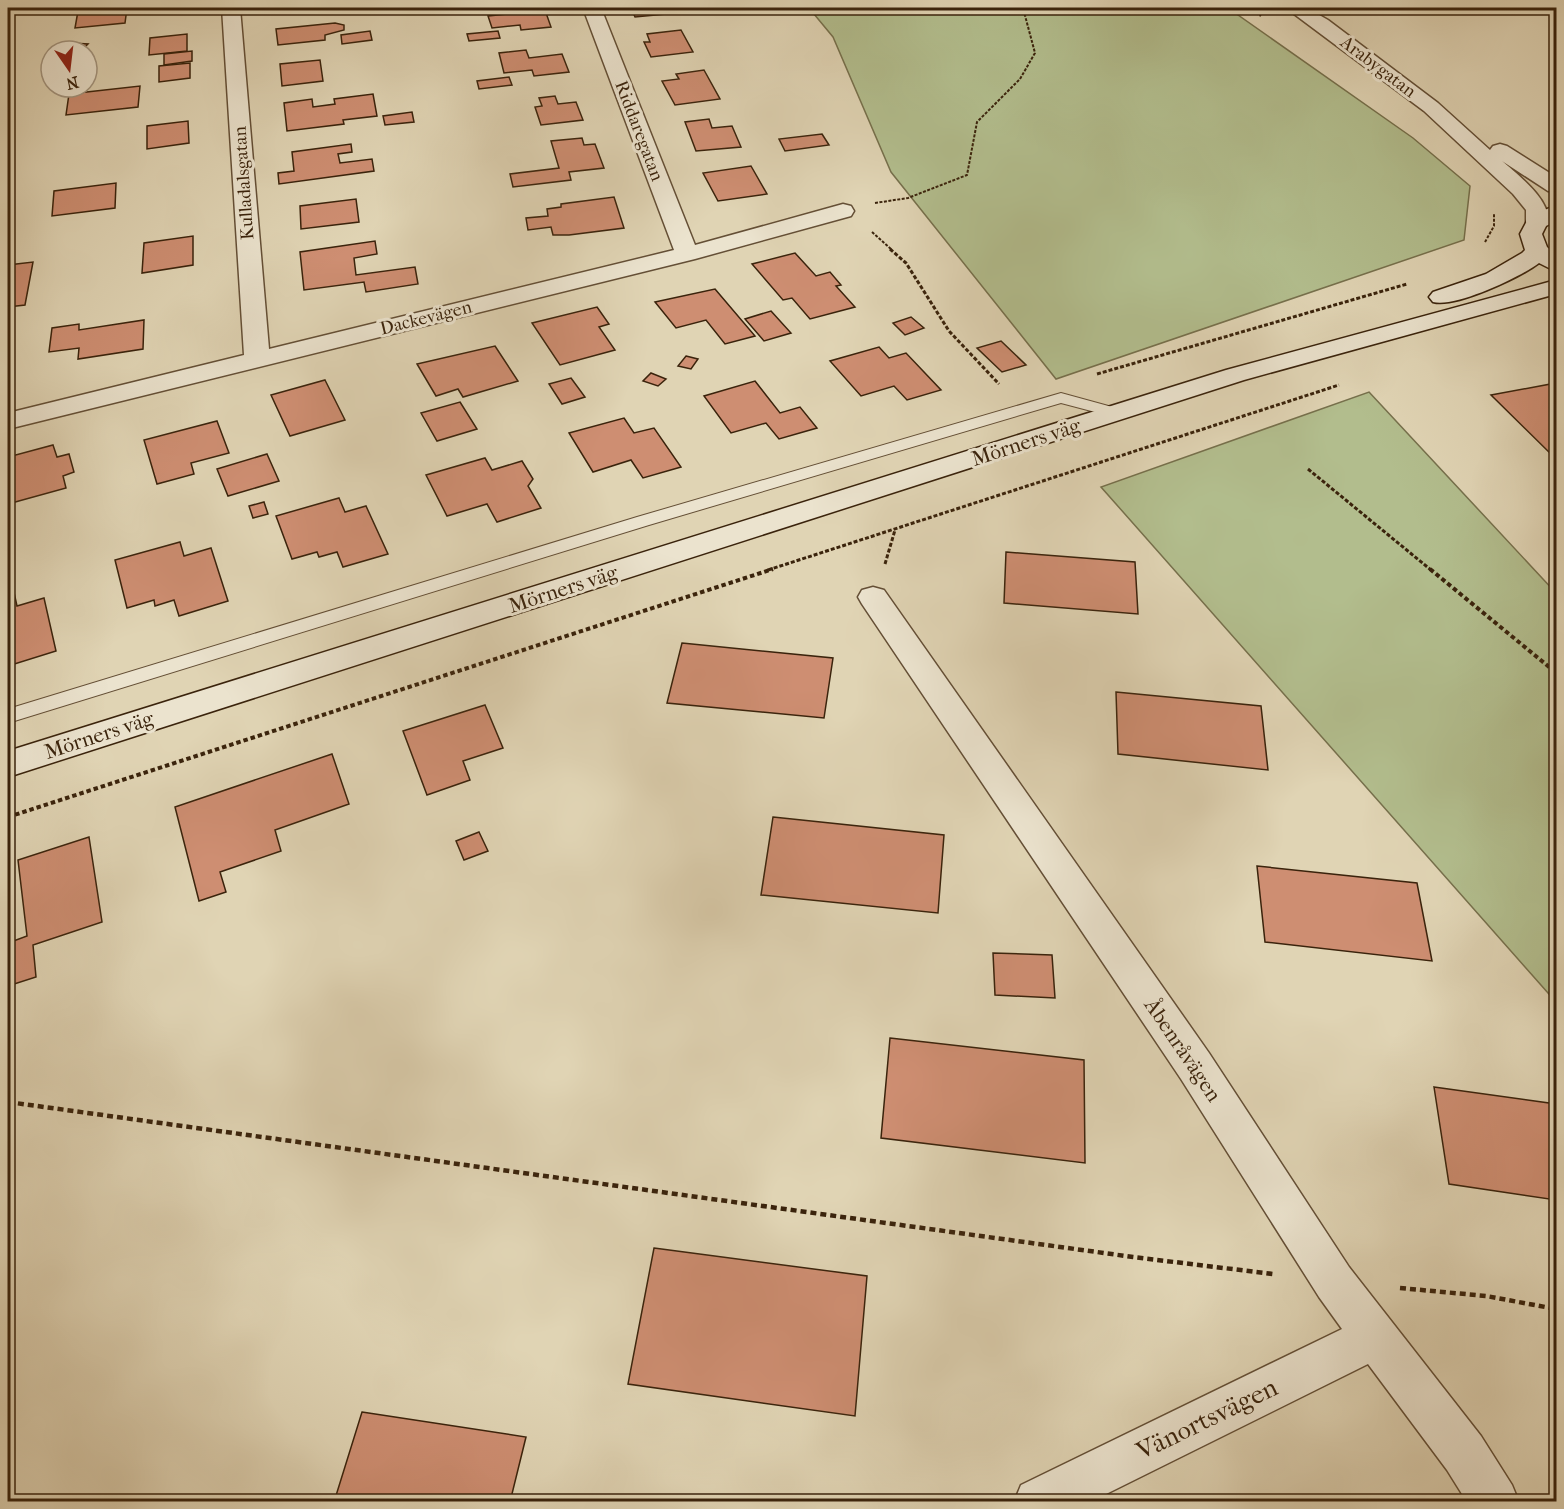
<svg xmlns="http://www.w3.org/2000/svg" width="1564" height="1509" viewBox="0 0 1564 1509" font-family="'IM FELL French Canon',serif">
	<rect width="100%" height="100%" fill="#e0d4b4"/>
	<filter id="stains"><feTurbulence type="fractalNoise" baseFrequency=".00333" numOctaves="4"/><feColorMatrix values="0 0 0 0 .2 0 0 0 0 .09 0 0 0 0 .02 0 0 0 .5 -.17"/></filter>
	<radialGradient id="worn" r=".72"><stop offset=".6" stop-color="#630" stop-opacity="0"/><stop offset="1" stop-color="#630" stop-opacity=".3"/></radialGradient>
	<!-- green -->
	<g fill="#b2bd8d" stroke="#76704c" stroke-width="1.5">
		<polygon points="809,8 1228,8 1413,138 1470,186 1464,240 1056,379 891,172 833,37"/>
		<polygon points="1369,392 1556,593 1556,1002 1101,487"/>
	</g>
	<!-- building -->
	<g fill="#ce8e72" stroke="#3a230c" stroke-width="1.5">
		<polygon points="107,8 127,8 125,23 75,28 78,11"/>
		<polygon points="631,8 674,8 676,13 635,17"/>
		<polygon points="545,10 551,27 521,30 520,25 492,28 488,16"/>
		<polygon points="335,23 344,25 344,30 325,35 325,40 278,45 276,29"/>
		<polygon points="681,30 693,52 651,57 644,42 650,42 647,34"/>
		<polygon points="370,31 372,40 342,44 341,35"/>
		<polygon points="498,31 500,38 469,41 467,34"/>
		<polygon points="187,34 187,51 149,55 150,38"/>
		<polygon points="70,43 88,44 81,51 63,50"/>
		<polygon points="526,50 529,58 562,54 569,72 534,76 532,70 504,73 499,53"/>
		<polygon points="192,51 192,61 164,65 164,54"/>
		<polygon points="320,60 323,81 282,86 280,64"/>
		<polygon points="190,63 190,78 159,82 159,66"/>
		<polygon points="704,70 720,99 675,105 662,81 679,79 676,74"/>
		<polygon points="509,77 512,85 479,89 477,81"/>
		<polygon points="140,86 138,107 66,115 69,94"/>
		<polygon points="373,94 377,116 343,120 344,124 287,131 284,103 312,99 313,107 335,104 334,99"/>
		<polygon points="555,96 558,104 576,102 583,120 541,125 535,107 542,106 539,98"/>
		<polygon points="412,112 414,122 385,125 383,116"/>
		<polygon points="709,119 712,128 732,126 741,147 696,151 685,122"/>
		<polygon points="188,121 189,143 147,149 147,126"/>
		<polygon points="822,134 829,145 785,151 779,139"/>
		<polygon points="582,138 584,145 595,144 604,168 569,172 571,180 513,187 510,174 559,168 551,141"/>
		<polygon points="351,144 352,152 338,154 340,163 372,159 374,171 279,184 278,173 294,171 292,152"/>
		<polygon points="751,166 767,194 718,201 703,173"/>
		<polygon points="116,183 115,208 52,216 54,191"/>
		<polygon points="614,197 624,228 569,235 553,235 551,227 528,230 526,218 548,216 547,209 561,207 561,204"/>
		<polygon points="356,199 359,222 301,229 300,206"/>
		<polygon points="193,236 193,265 142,273 144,243"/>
		<polygon points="375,241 377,254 354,258 356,275 415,267 418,284 366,292 364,282 304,290 300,252"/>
		<polygon points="795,253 816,276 830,272 841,285 836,286 855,307 810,319 792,298 783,300 752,264"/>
		<polygon points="33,262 25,305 8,307 8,265"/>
		<polygon points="715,289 755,336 725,344 706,320 676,328 655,302"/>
		<polygon points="597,307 609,324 599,327 615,350 560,365 532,323"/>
		<polygon points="771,311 791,333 764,341 745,319"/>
		<polygon points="911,317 924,328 905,335 893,323"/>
		<polygon points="144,320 143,349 78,359 79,348 49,352 52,328 79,324 79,330"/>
		<polygon points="1001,341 1026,365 1002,372 977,348"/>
		<polygon points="495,346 518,381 463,397 458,389 436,396 417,364"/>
		<polygon points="879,347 889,358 906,353 941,390 907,400 894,386 861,396 830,361"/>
		<polygon points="686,356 698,359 691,369 678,366"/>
		<polygon points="651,373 666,379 658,386 643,381"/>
		<polygon points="571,378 585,397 562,404 549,384"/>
		<polygon points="325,380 345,420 290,436 271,395"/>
		<polygon points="755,381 780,413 800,407 817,428 779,439 766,423 731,433 704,396"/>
		<polygon points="1556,383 1556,459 1491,395"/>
		<polygon points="460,402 477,429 437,441 421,413"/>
		<polygon points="624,418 634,433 654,428 681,467 643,478 631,460 593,472 569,433"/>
		<polygon points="217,421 229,453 191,463 194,474 157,484 144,440"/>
		<polygon points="53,445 57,457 69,454 74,472 63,476 66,488 8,504 8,457"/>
		<polygon points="267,454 279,481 228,496 217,469"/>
		<polygon points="485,458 492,470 522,461 533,479 528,486 541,508 497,522 487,504 447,516 426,475"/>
		<polygon points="339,498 345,512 366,506 388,554 343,567 337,552 319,557 317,552 292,559 276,516"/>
		<polygon points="264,502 268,514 253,518 249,506"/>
		<polygon points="180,542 184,556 211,548 228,601 179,616 174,600 155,606 154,600 127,608 115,560"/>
		<polygon points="1006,552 1135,562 1138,614 1004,603"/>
		<polygon points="13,588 17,606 44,598 56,651 8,666 8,590"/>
		<polygon points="682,643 833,658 824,718 667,703"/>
		<polygon points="1116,692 1261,706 1268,770 1118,754"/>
		<polygon points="485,705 503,748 463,761 470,780 427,795 403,731"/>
		<polygon points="332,754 349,804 275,830 281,851 220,872 226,892 199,901 175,807"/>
		<polygon points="773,817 944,835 938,913 761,895"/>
		<polygon points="479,832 488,851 464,860 456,841"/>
		<polygon points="89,837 102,922 33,945 36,977 8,986 8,943 27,936 18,860"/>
		<polygon points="1257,866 1417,883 1432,961 1265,942"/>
		<polygon points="993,953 1052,955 1055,998 995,995"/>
		<polygon points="890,1038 1084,1060 1085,1163 881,1138"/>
		<polygon points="1434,1087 1556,1104 1556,1200 1449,1184"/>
		<polygon points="654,1248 867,1276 855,1416 628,1384"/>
		<polygon points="362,1412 526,1437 510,1502 334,1502"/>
	</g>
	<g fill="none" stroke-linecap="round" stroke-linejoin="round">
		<!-- service casing -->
		<g stroke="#644f36" stroke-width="2">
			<polygon id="service" points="1061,393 1123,410 1126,413 1118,418 1061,403 649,525 8,723 8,709 637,517"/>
		</g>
		<!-- minor casing -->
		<g stroke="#644f36" stroke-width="3">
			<g id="minor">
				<polygon points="222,8 240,8 269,349 674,250 583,8 601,8 695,245 843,204 851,206 854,211 851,216 695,259 8,429 8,413 244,355"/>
				<polygon points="873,587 884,590 1209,1053 1349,1267 1481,1436 1512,1485 1519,1502 1467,1502 1447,1470 1368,1364 1090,1502 1014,1502 1021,1485 1342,1329 1319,1297 1181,1079 862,604 858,597 862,590"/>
			</g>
		</g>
		<!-- tertiary casing -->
		<g stroke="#644f36" stroke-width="3">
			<path id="tertiary" d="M1286,8H1307L1328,20L1438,103L1490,150L1493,146L1500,144L1507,146L1556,177V192L1548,191L1502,161C1516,173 1559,206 1545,227L1537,229L1529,227L1526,222V210L1513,194L1424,111Z"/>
		</g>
		<!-- secondary casing -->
		<g stroke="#3a230c" stroke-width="3">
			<g id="secondary">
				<path d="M1556,205V221L1546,226L1542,234L1547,247L1556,255V268L1551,269L1539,263C1519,278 1455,308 1433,302L1429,297L1433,292L1486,274L1522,253L1525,250L1520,234L1529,217Z"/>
				<polygon points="1556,280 1556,294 1244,380 8,777 8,751 1226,370"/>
			</g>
		</g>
		<!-- path-far3 -->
		<g stroke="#3a230c" stroke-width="2" stroke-dasharray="3 1.5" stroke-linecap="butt">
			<polyline points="1248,8 1261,16"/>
			<polyline points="875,203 908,198 967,175 977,122 1020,79 1035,53 1023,8"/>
			<polyline points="872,232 892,250"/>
			<polyline points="1485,242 1494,226 1494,213"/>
		</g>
		<!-- path-far2 -->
		<g stroke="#3a230c" stroke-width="3" stroke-dasharray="4 2" stroke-linecap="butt">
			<polyline points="890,249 906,263 949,331 999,384"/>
			<polyline points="1097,374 1407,284"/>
			<polyline points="1308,469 1431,570"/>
			<polyline points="885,564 895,530"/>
			<polyline points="768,570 1339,385"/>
		</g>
		<!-- path-far1 -->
		<g stroke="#3a230c" stroke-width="4" stroke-dasharray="4.5 3" stroke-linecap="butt">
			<polyline points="1430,569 1554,671 1556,679"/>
			<polyline points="8,817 773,569"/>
		</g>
		<!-- path -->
		<g stroke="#3a230c" stroke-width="4.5" stroke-dasharray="6 4" stroke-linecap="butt">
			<polyline points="8,1102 1133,1257 1273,1274"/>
			<polyline points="1400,1288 1486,1296 1556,1309"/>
		</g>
		<!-- service -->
		<use href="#service" fill="#ebe3ce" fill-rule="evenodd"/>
		<!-- minor -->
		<use href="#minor" fill="#ebe3ce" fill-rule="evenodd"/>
		<!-- tertiary -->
		<use href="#tertiary" fill="#ebe3ce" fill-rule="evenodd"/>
		<!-- secondary -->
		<use href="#secondary" fill="#ebe3ce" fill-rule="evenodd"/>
	</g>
	<g text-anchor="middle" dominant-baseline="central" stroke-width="6" stroke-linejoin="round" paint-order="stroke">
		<!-- far-street labels -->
		<g font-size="18" fill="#3a230c" stroke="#ebe3ce">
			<text transform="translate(1378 67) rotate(37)">Arabygatan</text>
			<text transform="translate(639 131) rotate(69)">Riddaregatan</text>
			<text transform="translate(244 183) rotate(-94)">Kulladalsgatan</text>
			<text transform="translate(426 318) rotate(-14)">Dackevägen</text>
		</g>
		<!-- street labels -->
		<g font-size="21" fill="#3a230c" stroke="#ebe3ce">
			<text transform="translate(1026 442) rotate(-18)">Mörners väg</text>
			<text transform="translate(563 589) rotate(-18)">Mörners väg</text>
			<text transform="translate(99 735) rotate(-18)">Mörners väg</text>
			<text transform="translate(1183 1050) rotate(56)">Åbenråvägen</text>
		</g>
		<!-- near-street labels -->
		<g font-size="26" fill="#3a230c" stroke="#ebe3ce">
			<text transform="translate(1207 1419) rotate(-26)">Vänortsvägen</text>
		</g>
	</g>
	<!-- margin -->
	<rect width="1564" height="1509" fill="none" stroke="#e0d4b4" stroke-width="30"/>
	<rect x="9" y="9" width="1546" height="1491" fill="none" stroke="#3a230c" stroke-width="3"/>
	<rect x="15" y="15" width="1534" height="1479" fill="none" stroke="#3a230c" stroke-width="1.5"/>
	<!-- north arrow -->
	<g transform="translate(69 69) rotate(166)"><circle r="28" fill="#ebe3ce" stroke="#a49680" stroke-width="1.5"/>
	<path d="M0-4.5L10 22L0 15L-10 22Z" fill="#8f2418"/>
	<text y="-9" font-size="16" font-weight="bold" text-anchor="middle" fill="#3a230c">N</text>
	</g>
	<rect width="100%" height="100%" filter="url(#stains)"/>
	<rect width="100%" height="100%" fill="url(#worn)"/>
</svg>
